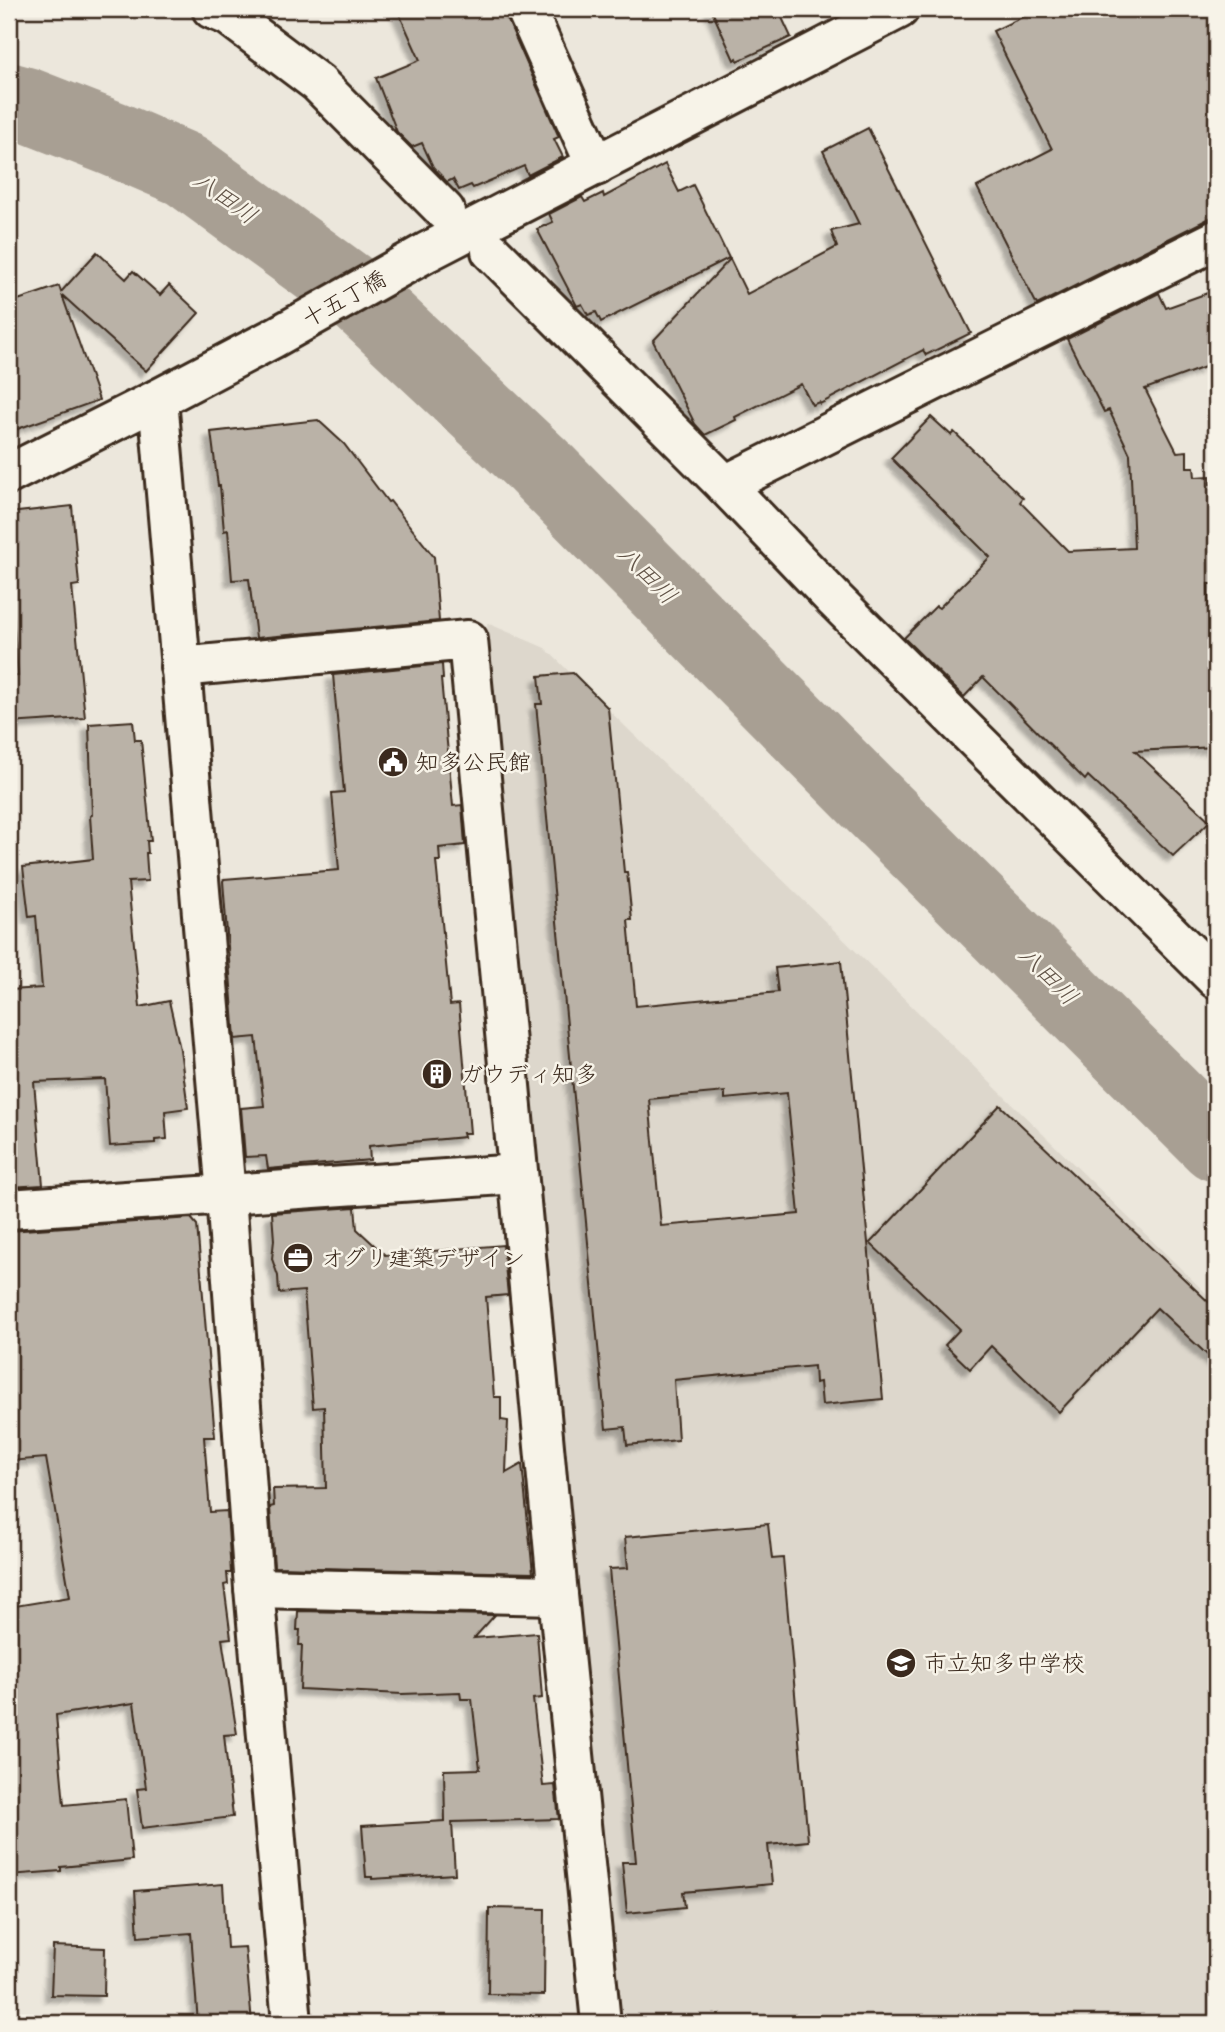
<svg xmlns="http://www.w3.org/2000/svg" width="1225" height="2032" viewBox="0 0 1225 2032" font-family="Pangolin,'Klee One',sans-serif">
	<defs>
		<filter id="shadow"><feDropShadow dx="-6" dy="6" stdDeviation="2" flood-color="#0004"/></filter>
	</defs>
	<rect width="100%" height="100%" fill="#ece7dc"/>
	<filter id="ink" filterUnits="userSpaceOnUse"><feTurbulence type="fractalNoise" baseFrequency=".0143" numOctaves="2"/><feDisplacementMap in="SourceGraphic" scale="14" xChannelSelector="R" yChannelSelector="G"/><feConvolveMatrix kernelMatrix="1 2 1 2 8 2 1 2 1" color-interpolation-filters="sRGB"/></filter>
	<g filter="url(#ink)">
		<!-- built -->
		<polygon fill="#ddd7cc" points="487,623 545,648 1216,1303 1216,2023 620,2023"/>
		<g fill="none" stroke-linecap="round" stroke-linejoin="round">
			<!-- river -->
			<polyline stroke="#a89f93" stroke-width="75" points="9,100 27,105 114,139 186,170 357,295 537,464 879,809 1216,1144"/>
		</g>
		<!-- building -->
		<g fill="#bab2a7" stroke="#3b2a1e" stroke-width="2" fill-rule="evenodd" filter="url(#shadow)">
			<polygon points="397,9 503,9 559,137 554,139 563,157 528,175 524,166 473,188 471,185 459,190 453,179 447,182 433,167 422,143 412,147 397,132 376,78 420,60"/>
			<polygon points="711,9 778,9 791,37 738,61 737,58 734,60"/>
			<polygon points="1039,9 1213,9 1216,91 1216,215 1037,305 977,187 1052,149 993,31"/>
			<polygon points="868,128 971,333 926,355 923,350 820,404 819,402 812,405 801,384 735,417 736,420 705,435 695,424 653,341 730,259 747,294 837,247 831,231 859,224 823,151"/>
			<polygon points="665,164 679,192 693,185 729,258 601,322 596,312 588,315 582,304 577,306 537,229 553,222 549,214 582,197 585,202 603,193 604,197"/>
			<polygon points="97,252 126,279 133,271 160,295 169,285 199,313 146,371 62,295 99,400 9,432 9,303 59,286 61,292"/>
			<polygon points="1216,290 1216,360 1205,364 1205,367 1145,389 1177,452 1187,451 1187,467 1194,467 1195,477 1210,476 1210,484 1212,484 1216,584 1208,584 1211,674 1216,674 1216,747 1135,751 1210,821 1173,856 1088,776 1085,780 983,677 964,697 904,638 936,606 939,608 990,557 891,458 931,417 951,435 954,432 1023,498 1020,502 1068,551 1134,548 1130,454 1109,410 1104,412 1067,339 1159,293 1166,308"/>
			<polygon points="318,420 344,444 388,502 390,501 434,557 439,621 256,638 249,579 232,580 228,530 224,531 220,486 218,486 211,432"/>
			<polygon points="72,506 79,585 72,586 85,718 9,723 9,676 18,676 9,563 9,513"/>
			<polygon points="442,664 443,679 441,679 453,806 462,805 465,845 439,848 440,861 436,861 450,1005 459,1004 470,1133 463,1133 464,1137 369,1146 370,1160 268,1169 266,1156 245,1157 241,1108 264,1106 256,1037 235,1039 223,881 224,879 339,870 332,793 344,792 333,675"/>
			<path d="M573,673L608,708L624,872H627L632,920H628L636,1006L778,992L775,968L841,961L883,1399L822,1405L820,1382L815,1383L814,1366L674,1380L678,1440L627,1445L625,1427L606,1429L536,704H542L539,676ZM725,1092V1099L787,1093L799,1214L661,1226L649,1099Z"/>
			<polygon points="133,721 135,740 141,740 151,841 147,841 148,853 146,853 148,881 128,882 140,1007 169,1001 180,1049 188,1108 165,1111 167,1139 155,1140 155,1143 110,1146 105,1079 34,1082 43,1185 9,1187 9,990 42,988 36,916 29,917 23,867 93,859 90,816 92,815 89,724"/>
			<polygon points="1000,1105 1216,1309 1216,1363 1157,1308 1059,1412 991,1346 970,1369 945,1345 960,1329 870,1243"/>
			<polygon points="355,1207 357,1229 385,1255 503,1245 508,1295 486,1297 494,1397 501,1397 501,1420 508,1421 506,1473 522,1464 533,1573 274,1567 270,1507 274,1506 273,1489 326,1488 324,1407 313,1408 304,1291 279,1293 278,1276 272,1259 274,1240 272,1213"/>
			<polygon points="191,1218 197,1225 215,1437 204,1437 210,1512 227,1511 231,1573 227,1573 228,1584 224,1585 231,1638 222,1639 237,1734 224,1735 233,1817 142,1828 137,1789 146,1788 134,1703 56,1715 64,1805 126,1799 132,1860 61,1867 61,1871 9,1875 9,1607 70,1597 46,1458 9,1461 9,1231"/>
			<polygon points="768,1524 772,1559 783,1558 808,1841 768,1845 772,1884 683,1892 685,1907 627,1913 622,1862 636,1862 609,1569 628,1568 625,1537"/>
			<polygon points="298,1611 495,1615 474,1638 537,1633 542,1698 533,1699 543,1786 555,1785 559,1819 452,1822 455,1874 372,1879 372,1877 366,1877 362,1826 445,1821 444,1770 480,1769 472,1699 461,1699 460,1692 402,1694 300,1689 302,1645 299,1645 300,1630 297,1630"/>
			<polygon points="223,1884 227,1948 245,1947 252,2023 198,2023 191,1933 138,1937 135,1891"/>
			<polygon points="489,1908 545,1909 544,1995 488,1994"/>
			<polygon points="53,1946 105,1948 104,1996 51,1995"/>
		</g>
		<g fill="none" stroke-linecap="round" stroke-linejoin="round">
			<!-- minor casing -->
			<g stroke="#3b2a1e" stroke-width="44">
				<g id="minor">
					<polyline points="212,9 229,16 318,83 445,211"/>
					<polyline points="526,9 596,166"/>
					<polyline points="491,251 725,485 835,600 1216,979"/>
					<polyline points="158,399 226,1195 254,1588 292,2023"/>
					<polyline points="9,474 158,399 272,339 427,252 899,9"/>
					<polyline points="725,485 1216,240"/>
					<polyline points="180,667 468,640 558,1595 601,2023"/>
					<polyline points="9,1209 518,1174"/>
					<polyline points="254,1588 558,1595"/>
				</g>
			</g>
			<!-- minor -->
			<use href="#minor" stroke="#f7f3e8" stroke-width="38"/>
		</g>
	</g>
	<!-- icons -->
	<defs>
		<g id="civic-disc" transform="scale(1.575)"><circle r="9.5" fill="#3b2a1e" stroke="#f7f3e8"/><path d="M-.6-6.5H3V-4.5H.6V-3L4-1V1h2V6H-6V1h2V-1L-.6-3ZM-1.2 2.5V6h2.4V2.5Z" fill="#fff"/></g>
		<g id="building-disc" transform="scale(1.575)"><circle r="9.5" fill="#3b2a1e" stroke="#f7f3e8"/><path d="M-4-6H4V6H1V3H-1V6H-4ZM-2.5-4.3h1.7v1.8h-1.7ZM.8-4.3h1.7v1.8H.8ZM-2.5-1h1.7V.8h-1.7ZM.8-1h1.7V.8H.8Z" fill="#fff"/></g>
		<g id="office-disc" transform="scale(1.575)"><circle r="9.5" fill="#3b2a1e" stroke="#f7f3e8"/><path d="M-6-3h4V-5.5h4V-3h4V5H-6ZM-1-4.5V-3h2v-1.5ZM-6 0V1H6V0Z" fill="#fff"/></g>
		<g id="school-disc" transform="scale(1.575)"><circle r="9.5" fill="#3b2a1e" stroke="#f7f3e8"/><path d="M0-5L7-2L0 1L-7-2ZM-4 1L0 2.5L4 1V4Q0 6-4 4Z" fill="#fff"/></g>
	</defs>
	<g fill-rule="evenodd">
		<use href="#civic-disc" x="393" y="762"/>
		<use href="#building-disc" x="437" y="1074"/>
		<use href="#office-disc" x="298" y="1258"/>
		<use href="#school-disc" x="901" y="1663"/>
	</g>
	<g text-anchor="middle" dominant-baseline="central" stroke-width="5" stroke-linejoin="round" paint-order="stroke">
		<!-- street labels -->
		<g font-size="23" fill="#3b2a1e" stroke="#f7f3e8">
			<text transform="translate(344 299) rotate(-29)">十五丁橋</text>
		</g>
		<!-- poi labels -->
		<g font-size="23" fill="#3b2a1e" stroke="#f7f3e8" text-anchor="start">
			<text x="416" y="762">知多公民館</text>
			<text x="460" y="1074">ガウディ知多</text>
			<text x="321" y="1258">オグリ建築デザイン</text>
			<text x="924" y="1663">市立知多中学校</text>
		</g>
		<!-- water labels -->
		<g font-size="24" font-style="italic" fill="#615347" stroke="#f7f3e8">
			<text transform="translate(225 198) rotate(36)">八田川</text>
			<text transform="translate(647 575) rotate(45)">八田川</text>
			<text transform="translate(1048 976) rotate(45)">八田川</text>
		</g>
	</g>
	<!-- margin -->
	<rect width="1225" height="2032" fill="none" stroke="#f7f3e8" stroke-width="35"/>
	<rect x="18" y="18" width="1190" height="1997" fill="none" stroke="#3b2a1e" stroke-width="2.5" filter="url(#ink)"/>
</svg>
